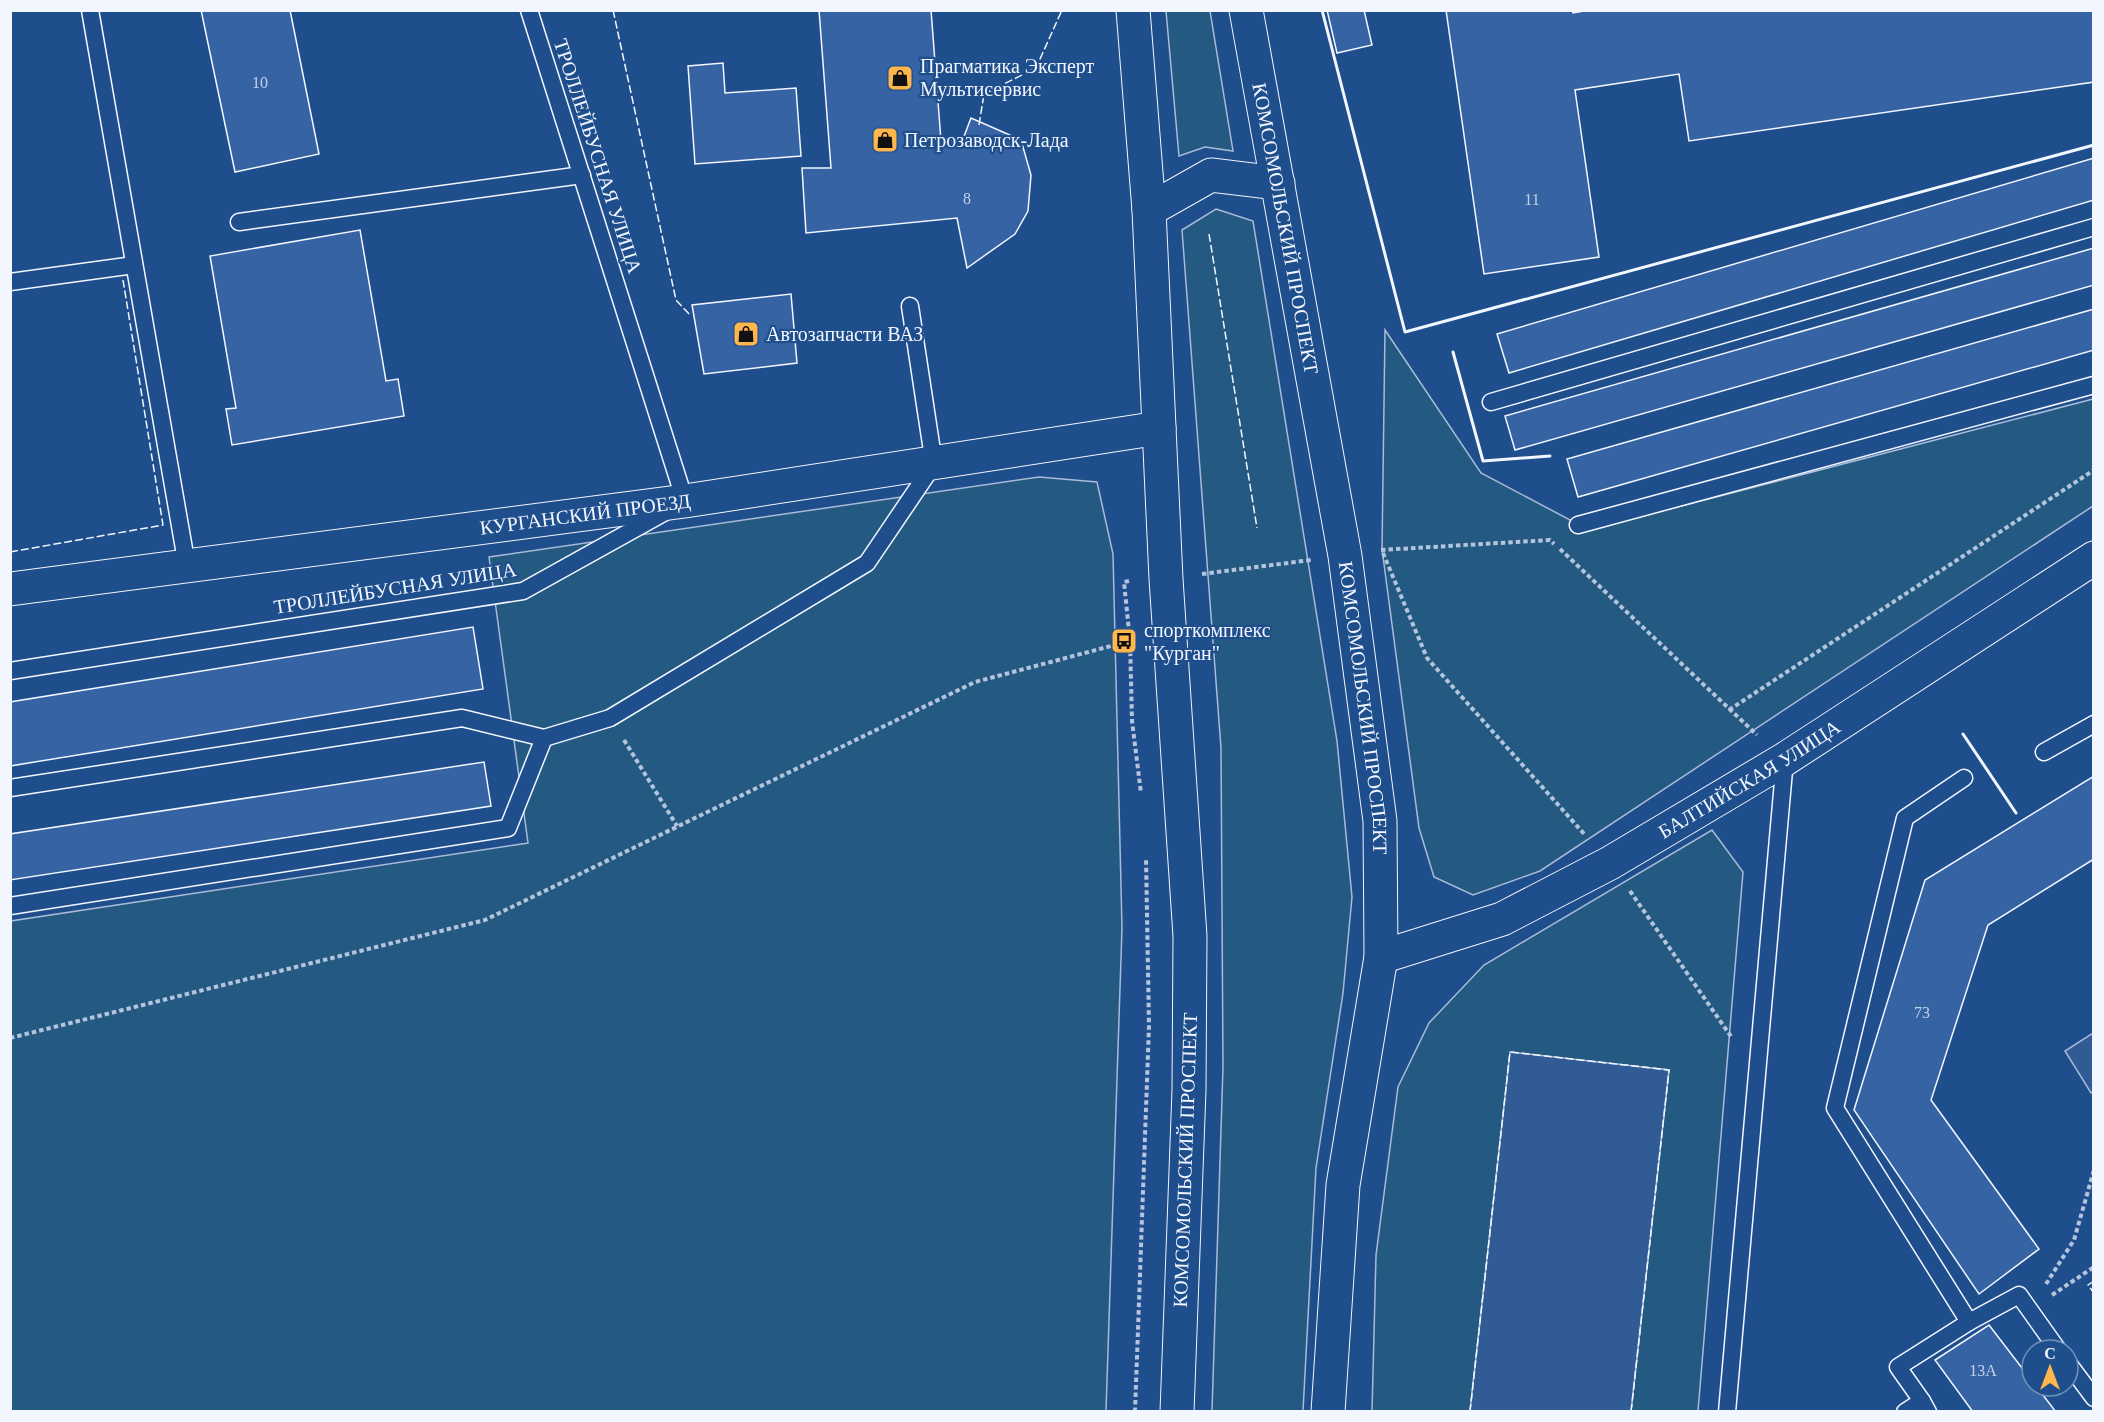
<svg xmlns="http://www.w3.org/2000/svg" width="2104" height="1422" viewBox="0 0 2104 1422" font-family="'Times New Roman',serif">
	<rect width="100%" height="100%" fill="#1f4e8c"/>
	<!-- green -->
	<g fill="#245a82" stroke="#a8bbd7" stroke-width="1.5">
		<polygon points="1166,11 1210,11 1233,151 1205,147 1179,156"/>
		<polygon points="1216,209 1253,221 1337,741 1352,897 1343,993 1316,1168 1303,1411 1212,1411 1223,1067 1221,748 1182,230"/>
		<polygon points="1385,330 1481,473 1589,530 2093,399 2093,506 1540,871 1473,895 1434,877 1419,828 1382,549"/>
		<polygon points="1039,477 1097,482 1113,554 1122,928 1106,1411 11,1412 11,921 528,843 489,557"/>
		<polygon points="1712,830 1743,872 1698,1411 1631,1411 1669,1070 1510,1053 1470,1411 1372,1412 1376,1255 1398,1087 1429,1023 1484,965"/>
	</g>
	<!-- parking -->
	<g fill="#305b95" stroke="#a8bbd7" stroke-width="1.5">
		<polygon points="2093,1033 2094,1091 2091,1093 2065,1051"/>
		<polygon points="1510,1052 1669,1070 1631,1411 1470,1411"/>
	</g>
	<!-- building -->
	<g fill="#3563a3" stroke="#f2f6ff" stroke-width="1.5">
		<polygon points="201,10 290,10 319,154 235,172"/>
		<polygon points="819,10 931,10 941,141 963,139 971,118 1021,140 1031,175 1028,211 1015,234 967,268 957,218 806,233 802,168 831,168"/>
		<polygon points="1327,10 1364,10 1372,45 1337,53"/>
		<polygon points="1446,10 1572,10 1573,13 1590,10 2094,10 2094,82 1689,141 1679,74 1575,90 1599,257 1484,274"/>
		<polygon points="723,63 725,93 796,88 801,156 695,164 688,66"/>
		<polygon points="2094,158 2094,200 1509,373 1497,334"/>
		<polygon points="360,230 386,381 398,379 404,416 232,445 226,409 236,408 210,256"/>
		<polygon points="2094,248 2094,285 1515,450 1505,416"/>
		<polygon points="791,294 797,363 704,374 692,305"/>
		<polygon points="2094,309 2094,350 1578,497 1567,459"/>
		<polygon points="473,627 483,689 10,766 10,702"/>
		<polygon points="484,762 491,806 10,880 10,834"/>
		<polygon points="2094,776 2094,859 1988,925 1931,1100 2039,1249 1979,1294 1854,1110 1925,880"/>
		<polygon points="1989,1325 2032,1381 2032,1386 2036,1386 2056,1412 1973,1412 1935,1360"/>
	</g>
	<g fill="none" stroke-linecap="round" stroke-linejoin="round">
		<!-- service casing -->
		<g stroke="#f2f6ff" stroke-width="19">
			<g id="service">
				<polyline points="90,10 187,566"/>
				<polyline points="239,222 582,175"/>
				<polyline points="10,282 134,265"/>
				<polyline points="1491,402 2094,227"/>
				<polyline points="1578,525 2094,385"/>
				<polyline points="10,671 523,591 685,501 529,10"/>
				<polyline points="2044,752 2094,724"/>
				<polyline points="1964,778 1905,818 1835,1108 1969,1322"/>
				<polyline points="10,788 462,718 544,738 610,718 867,563 934,464 910,306"/>
				<polyline points="10,906 508,828 544,738"/>
				<polyline points="2068,1363 2094,1398"/>
				<polyline points="1922,1401 1898,1367 1969,1322 2019,1295 2058,1350"/>
				<polyline points="1727,1412 1785,759"/>
				<polyline points="1905,1412 1922,1401 1928,1412"/>
			</g>
		</g>
		<!-- minor casing -->
		<g stroke="#f2f6ff" stroke-width="35">
			<g id="minor">
				<path id="s1" d="M10,589L685,501L1159,428"/>
				<path id="s2" d="M1381,957L1502,919L1610,863L1785,759L2094,558"/>
			</g>
		</g>
		<!-- primary casing -->
		<g stroke="#f2f6ff" stroke-width="35">
			<g id="primary">
				<polyline points="1133,10 1149,210 1166,579 1190,936 1189,1090 1177,1412"/>
				<path id="s3" d="M1246,10L1345,556L1380,821L1381,957L1343,1185L1328,1412"/>
				<polyline points="1149,210 1211,175 1278,183"/>
			</g>
		</g>
		<!-- path -->
		<g stroke="#b3c4dc" stroke-width="4" stroke-dasharray="4.5 3" stroke-linecap="butt">
			<polyline points="1560,549 1757,735"/>
			<polyline points="1381,550 1550,540 1554,544"/>
			<polyline points="1383,553 1427,658 1586,836"/>
			<polyline points="1202,574 1311,560"/>
			<polyline points="1129,581 1124,582 1130,641 1132,721 1141,793"/>
			<polyline points="1729,710 2094,470"/>
			<polyline points="624,740 677,826"/>
			<polyline points="1630,891 1732,1038"/>
			<polyline points="10,1038 485,920 975,682 1130,641"/>
			<polyline points="2046,1284 2074,1240 2094,1170"/>
			<polyline points="2052,1295 2094,1267"/>
			<polyline points="1135,1412 1149,1026 1146,858"/>
		</g>
		<!-- service -->
		<use href="#service" stroke="#1f4e8c" stroke-width="16"/>
		<!-- minor -->
		<use href="#minor" stroke="#1f4e8c" stroke-width="33"/>
		<!-- primary -->
		<use href="#primary" stroke="#1f4e8c" stroke-width="33"/>
		<!-- fence -->
		<g stroke="#f2f6ff" stroke-width="1.5" stroke-dasharray="8 3" stroke-linecap="butt">
			<polyline points="613,10 676,300 690,315"/>
			<polyline points="979,125 984,94 1036,68 1062,10"/>
			<polyline points="1209,234 1257,528"/>
			<polyline points="10,552 163,525 123,280"/>
			<polyline points="2094,1281 2088,1285 2094,1293"/>
			<polyline points="1470,1412 1510,1052 1669,1070 1631,1412"/>
		</g>
		<!-- wall -->
		<g stroke="#f2f6ff" stroke-width="3">
			<polyline points="1322,10 1405,332 2094,145"/>
			<polyline points="1453,352 1483,461 1550,456"/>
			<polyline points="1963,734 2016,813"/>
		</g>
	</g>
	<!-- icons -->
	<defs>
		<g id="shop-square" transform="scale(1.35)"><rect x="-9" y="-9" width="18" height="18" rx="4" fill="#ffb74d" stroke="#1f4e8c"/><path d="M-5-2.5h2.3a2.7 3.5 0 0 1 5.4 0H5L5.5 6h-11ZM-1.5-2.5h3a1.5 2.3 0 0 0-3 0Z" fill="#111"/></g>
		<g id="bus-square" transform="scale(1.35)"><rect x="-9" y="-9" width="18" height="18" rx="4" fill="#ffb74d" stroke="#1f4e8c"/><path d="M-5-6H5V4H4V6H2V4H-2V6H-4V4H-5ZM-3.5-4V0h7V-4ZM-3.5 1.2v1.5H-2V1.2ZM2 1.2v1.5H3.5V1.2Z" fill="#111"/></g>
	</defs>
	<g fill-rule="evenodd">
		<use href="#shop-square" x="900" y="78"/>
		<use href="#shop-square" x="885" y="140"/>
		<use href="#shop-square" x="746" y="334"/>
		<use href="#bus-square" x="1124" y="641"/>
	</g>
	<g text-anchor="middle" dominant-baseline="central" stroke-width="4.5" stroke-linejoin="round" paint-order="stroke">
		<!-- number labels -->
		<g font-size="16" fill="#c3d1e8">
			<text x="260" y="82">10</text>
			<text x="967" y="198">8</text>
			<text x="1532" y="199">11</text>
			<text x="1922" y="1012">73</text>
			<text x="1983" y="1370">13А</text>
		</g>
		<!-- poi labels -->
		<g font-size="20" fill="#f2f6ff" stroke="#1f4e8c" text-anchor="start">
			<text x="920" y="66">Прагматика Эксперт<tspan x="920" dy="23">Мультисервис</tspan></text>
			<text x="904" y="140">Петрозаводск-Лада</text>
			<text x="766" y="334">Автозапчасти ВАЗ</text>
			<text x="1144" y="630">спорткомплекс<tspan x="1144" dy="23">"Курган"</tspan></text>
		</g>
		<!-- street labels -->
		<g font-size="20" fill="#f2f6ff" stroke="#1f4e8c">
			<text transform="translate(598 156) rotate(72)">ТРОЛЛЕЙБУСНАЯ УЛИЦА</text>
			<text stroke="none"><textPath href="#s3" startOffset="222">КОМСОМОЛЬСКИЙ ПРОСПЕКТ</textPath></text>
			<text stroke="none"><textPath href="#s1" startOffset="580">КУРГАНСКИЙ ПРОЕЗД</textPath></text>
			<text transform="translate(395 588) rotate(-9)">ТРОЛЛЕЙБУСНАЯ УЛИЦА</text>
			<text stroke="none"><textPath href="#s3" startOffset="708">КОМСОМОЛЬСКИЙ ПРОСПЕКТ</textPath></text>
			<text stroke="none"><textPath href="#s2" startOffset="411">БАЛТИЙСКАЯ УЛИЦА</textPath></text>
			<text transform="translate(1185 1160) rotate(-88)">КОМСОМОЛЬСКИЙ ПРОСПЕКТ</text>
		</g>
	</g>
	<!-- border -->
	<rect width="2104" height="1422" fill="none" stroke="#f2f6ff" stroke-width="24"/>
	<!-- north arrow -->
	<g transform="translate(2050 1368)"><circle r="28" fill="#1f4e8c" stroke="#7391ba" stroke-width="1.5"/>
	<path d="M0-4.5L10 22L0 15L-10 22Z" fill="#ffb74d"/>
	<text y="-9" font-size="16" font-weight="bold" text-anchor="middle" fill="#f2f6ff">С</text>
	</g>
</svg>
